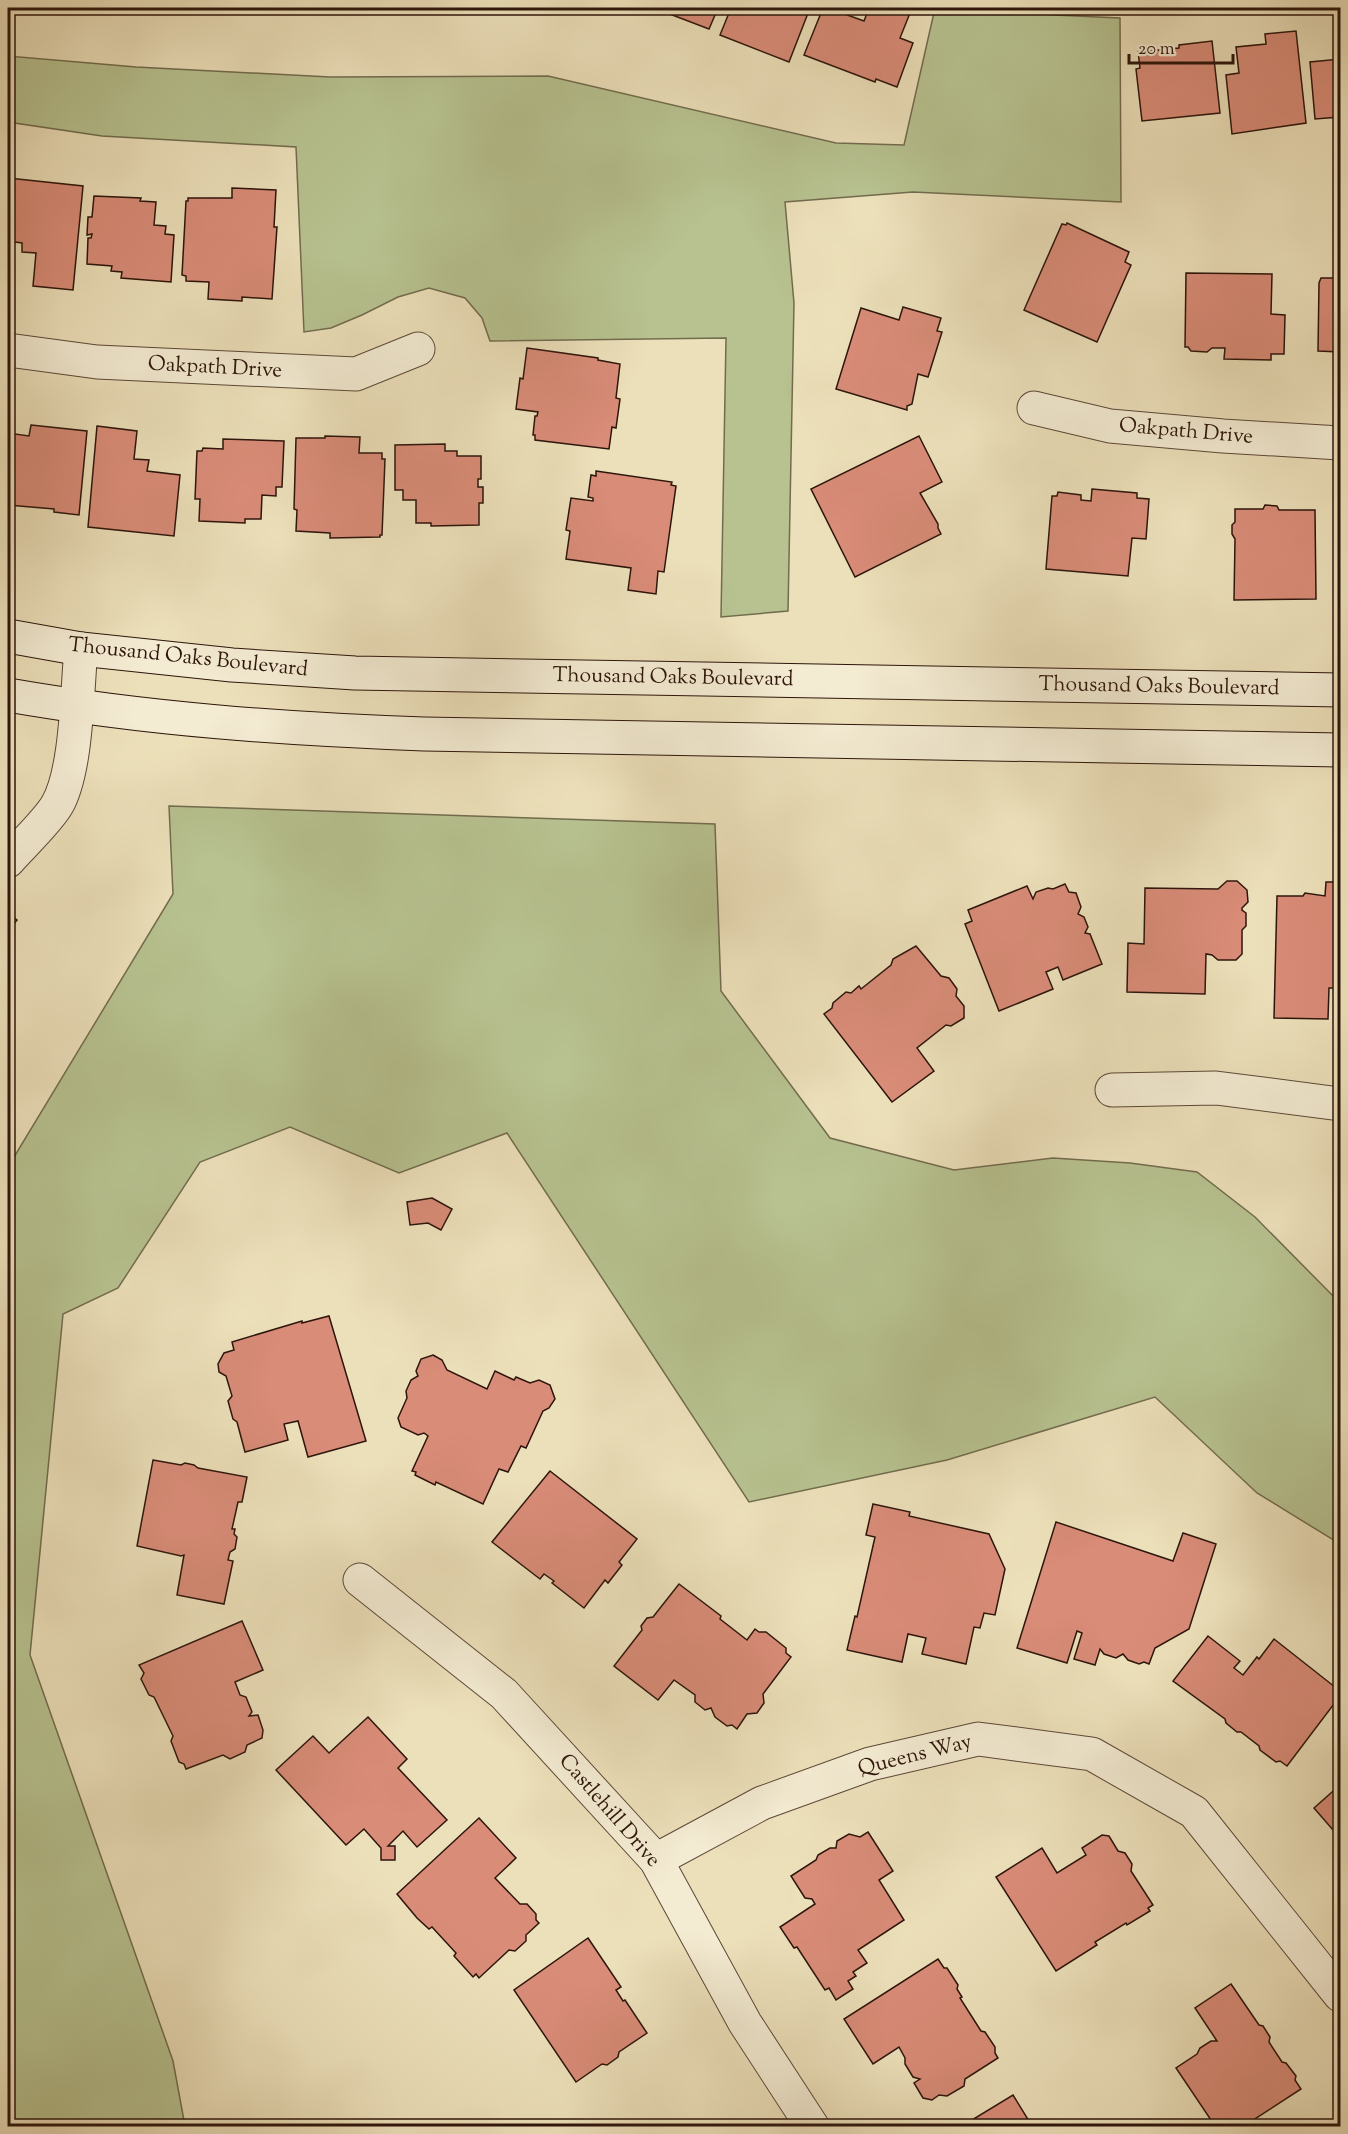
<svg xmlns="http://www.w3.org/2000/svg" width="1348" height="2134" viewBox="0 0 1348 2134" font-family="'Sorts Mill Goudy',serif">
	<rect width="100%" height="100%" fill="#ece0ba"/>
	<filter id="stains"><feTurbulence type="fractalNoise" baseFrequency=".00333" numOctaves="4"/><feColorMatrix values="0 0 0 0 .2 0 0 0 0 .09 0 0 0 0 .02 0 0 0 .5 -.17"/></filter>
	<radialGradient id="worn" r=".72"><stop offset=".6" stop-color="#630" stop-opacity="0"/><stop offset="1" stop-color="#630" stop-opacity=".3"/></radialGradient>
	<!-- green -->
	<g fill="#b7c290" stroke="#726c4e" stroke-width="1.5">
		<polygon points="935,8 1008,8 1026,12 1054,15 1120,18 1121,202 913,192 785,202 794,303 788,611 721,617 726,338 490,341 482,318 465,298 429,288 398,297 362,315 331,328 304,332 296,147 102,136 8,122 8,56 136,67 330,77 548,76 836,143 904,145"/>
		<polygon points="169,806 715,824 721,991 830,1138 954,1170 1053,1158 1130,1163 1197,1172 1255,1217 1340,1303 1340,1544 1257,1493 1155,1397 947,1460 749,1502 507,1133 399,1173 290,1127 200,1162 118,1288 63,1314 30,1655 173,2061 185,2126 8,2126 8,1167 173,894"/>
	</g>
	<!-- building -->
	<g fill="#d98c78" stroke="#2d150b" stroke-width="1.5">
		<polygon points="654,8 718,8 709,29"/>
		<polygon points="731,8 810,8 789,62 720,35"/>
		<polygon points="823,8 828,8 864,21 869,8 912,8 900,38 913,43 897,87 876,79 875,82 804,55"/>
		<polygon points="1296,31 1306,123 1232,134 1226,75 1239,73 1236,47 1266,44 1265,34"/>
		<polygon points="1212,41 1220,113 1142,121 1136,69 1140,68 1138,52 1179,48 1179,45"/>
		<polygon points="1340,59 1340,117 1315,119 1310,62"/>
		<polygon points="8,178 83,186 73,290 33,286 36,253 22,252 22,243 8,241"/>
		<polygon points="232,188 276,190 274,227 277,227 272,299 242,297 242,301 208,299 209,282 186,281 186,276 182,275 186,201 188,201 188,198 232,198"/>
		<polygon points="94,196 141,198 140,201 156,202 154,225 166,226 165,234 174,235 171,282 121,278 122,272 111,271 112,266 87,264 88,238 91,238 92,234 87,235 88,217 92,217"/>
		<polygon points="1067,223 1129,252 1125,262 1131,265 1097,342 1024,310 1062,224 1066,225"/>
		<polygon points="1186,273 1272,274 1271,314 1285,315 1284,354 1271,354 1271,360 1224,359 1225,348 1212,348 1207,352 1191,351 1188,347 1185,347"/>
		<polygon points="1339,276 1340,276 1340,352 1318,351 1319,283 1321,278 1333,278"/>
		<polygon points="903,307 941,318 937,331 942,332 928,377 918,374 912,404 907,406 907,410 836,389 861,308 899,320"/>
		<polygon points="527,348 598,358 598,360 620,364 616,398 620,399 616,428 612,427 609,449 535,440 535,435 533,435 535,416 537,416 538,412 516,409 520,378 523,379"/>
		<polygon points="31,425 87,431 79,515 54,512 54,509 8,505 8,433 29,436"/>
		<polygon points="97,426 137,431 134,459 149,460 147,471 180,475 174,536 88,527"/>
		<polygon points="325,436 360,437 359,453 382,453 382,459 385,459 382,535 380,535 380,537 330,538 330,533 296,531 297,510 294,509 296,438 325,438"/>
		<polygon points="919,436 942,482 920,493 938,524 938,528 941,534 855,577 811,489"/>
		<polygon points="223,439 284,441 282,487 276,487 276,496 262,495 261,519 245,519 245,523 199,521 200,499 195,499 197,451 202,451 203,448 223,449"/>
		<polygon points="445,444 445,451 457,451 457,456 481,456 481,479 478,479 478,487 483,487 483,503 479,503 479,525 431,526 431,523 416,523 416,500 403,500 403,490 395,490 395,445"/>
		<polygon points="596,471 672,482 671,485 676,486 664,572 658,571 656,594 628,590 631,568 566,559 570,531 566,530 571,498 593,501 593,498 588,497 591,475 596,476"/>
		<polygon points="1092,489 1137,493 1137,498 1149,499 1146,539 1132,538 1128,576 1046,569 1052,496 1057,496 1058,492 1081,495 1081,500 1091,501"/>
		<polygon points="1265,505 1277,506 1279,510 1315,510 1316,599 1234,600 1235,539 1232,534 1232,525 1235,522 1235,509 1263,509"/>
		<polygon points="1227,881 1237,881 1247,890 1248,902 1242,908 1242,910 1246,913 1246,926 1242,930 1242,954 1236,960 1218,960 1212,955 1206,954 1205,994 1127,992 1128,943 1144,944 1145,888 1218,889"/>
		<polygon points="1326,882 1340,882 1340,988 1329,988 1328,1019 1274,1018 1277,896 1303,896 1305,893 1325,896"/>
		<polygon points="1065,884 1069,892 1076,893 1081,907 1078,914 1084,917 1088,927 1085,933 1090,934 1102,964 1063,980 1058,967 1046,972 1053,989 999,1011 965,924 972,921 968,910 1027,886 1033,899 1036,892 1048,888 1053,889"/>
		<polygon points="8,912 17,920 8,931"/>
		<polygon points="916,946 941,976 949,978 957,989 956,996 964,1006 964,1018 951,1026 946,1025 917,1048 934,1071 892,1102 824,1014 832,1008 833,1003 846,992 851,993 859,986 861,989 891,965 893,959"/>
		<polygon points="432,1198 452,1209 441,1230 428,1223 410,1225 407,1202"/>
		<polygon points="329,1316 366,1441 308,1457 298,1421 284,1424 288,1440 245,1452 237,1422 233,1419 228,1401 232,1396 226,1376 219,1372 218,1364 224,1353 234,1350 232,1342 302,1321 302,1323"/>
		<polygon points="433,1355 442,1360 447,1370 487,1389 495,1371 514,1380 516,1377 530,1383 539,1380 550,1385 555,1399 549,1408 543,1411 526,1448 521,1446 508,1472 499,1469 483,1504 436,1482 435,1485 415,1475 416,1472 412,1471 428,1436 424,1433 418,1435 401,1427 398,1418 407,1398 406,1391 411,1380 418,1376 416,1371 421,1359"/>
		<polygon points="153,1460 181,1465 185,1463 194,1465 198,1468 247,1477 242,1502 238,1502 232,1529 235,1529 234,1534 237,1537 235,1549 230,1552 228,1560 233,1561 224,1604 177,1595 184,1555 181,1556 137,1546"/>
		<polygon points="550,1471 637,1539 619,1562 622,1565 608,1583 605,1580 584,1608 552,1583 554,1581 544,1574 540,1579 492,1542"/>
		<polygon points="873,1504 910,1512 909,1516 989,1534 1005,1569 995,1615 984,1613 980,1628 974,1627 966,1664 922,1654 926,1638 908,1634 902,1662 847,1650 855,1616 857,1617 875,1537 866,1535"/>
		<polygon points="1056,1522 1173,1561 1183,1533 1216,1544 1189,1629 1155,1648 1149,1664 1144,1662 1139,1664 1128,1660 1123,1654 1116,1658 1104,1654 1100,1649 1095,1665 1074,1659 1082,1633 1077,1631 1067,1663 1017,1648"/>
		<polygon points="679,1584 721,1616 720,1619 747,1640 755,1629 759,1632 766,1632 786,1648 786,1653 791,1657 763,1694 764,1703 757,1713 747,1714 737,1729 732,1725 727,1726 715,1717 711,1708 705,1710 695,1702 695,1695 674,1680 658,1700 614,1666 642,1630 641,1626 647,1618 653,1617"/>
		<polygon points="242,1621 263,1670 235,1682 240,1695 246,1697 252,1712 249,1716 258,1715 263,1730 262,1738 247,1745 245,1752 230,1759 223,1755 186,1769 184,1764 179,1762 171,1741 173,1736 154,1697 149,1695 141,1679 144,1673 139,1665"/>
		<polygon points="1208,1636 1240,1661 1234,1668 1243,1675 1257,1657 1259,1659 1274,1639 1340,1691 1340,1696 1287,1766 1280,1761 1276,1762 1260,1750 1259,1746 1241,1732 1237,1732 1226,1723 1225,1719 1173,1681"/>
		<polygon points="368,1717 407,1759 398,1768 447,1820 417,1847 403,1831 388,1846 395,1846 395,1860 381,1860 381,1848 364,1829 346,1845 276,1770 313,1736 329,1753"/>
		<polygon points="1340,1785 1340,1838 1314,1808"/>
		<polygon points="479,1818 516,1858 495,1878 520,1904 527,1904 536,1914 536,1920 539,1923 526,1935 526,1941 515,1951 509,1950 479,1978 476,1974 473,1977 454,1956 456,1953 432,1927 429,1929 417,1918 397,1894"/>
		<polygon points="868,1832 893,1871 879,1880 904,1920 858,1950 867,1963 853,1972 856,1976 848,1981 853,1989 836,2000 829,1988 825,1990 797,1947 794,1948 780,1927 815,1904 812,1899 805,1898 791,1876 816,1860 818,1855 830,1848 836,1848 837,1841 849,1834 860,1837"/>
		<polygon points="1102,1835 1109,1836 1118,1851 1125,1853 1132,1864 1131,1871 1153,1905 1148,1908 1150,1911 1127,1925 1126,1923 1095,1942 1097,1945 1056,1971 996,1877 1042,1848 1057,1873 1086,1855 1082,1848"/>
		<polygon points="588,1938 621,1987 616,1990 623,2001 625,2000 647,2033 619,2052 618,2057 607,2065 602,2064 576,2082 514,1990"/>
		<polygon points="938,1959 944,1968 947,1968 958,1985 957,1989 962,1997 960,1998 981,2031 985,2032 995,2047 995,2053 998,2058 965,2079 964,2086 947,2096 939,2095 932,2100 923,2098 914,2083 920,2079 913,2077 905,2064 905,2058 899,2047 873,2064 844,2019"/>
		<polygon points="1231,1984 1259,2025 1263,2026 1270,2037 1269,2042 1282,2062 1286,2063 1296,2076 1295,2080 1301,2089 1244,2126 1215,2126 1176,2068 1197,2054 1200,2048 1211,2041 1217,2041 1195,2008"/>
		<polygon points="1013,2095 1032,2126 962,2126"/>
	</g>
	<g fill="none" stroke-linecap="round" stroke-linejoin="round">
		<!-- street casing -->
		<g stroke="#5d4837" stroke-width="35">
			<g id="street">
				<polyline points="8,350 97,362 356,374 418,349"/>
				<polyline points="1034,408 1110,426 1223,436 1340,443"/>
				<path d="M8,861C21,846 47,822 57,805C77,771 77,690 81,649"/>
				<polyline points="1112,1090 1216,1088 1340,1104"/>
				<polyline points="360,1580 504,1694 656,1860 745,2023 812,2126"/>
				<polyline points="656,1860 762,1803 870,1764 978,1739 1092,1754 1194,1812 1340,1995"/>
			</g>
		</g>
		<!-- secondary casing -->
		<g stroke="#2d150b" stroke-width="35">
			<g id="secondary">
				<polyline points="8,636 81,649 232,665 355,673 1340,690"/>
				<path d="M8,695C146,719 284,729 424,734L1340,750"/>
			</g>
		</g>
		<!-- street -->
		<use href="#street" stroke="#f3ebd2" stroke-width="33"/>
		<!-- secondary -->
		<use href="#secondary" stroke="#f3ebd2" stroke-width="33"/>
	</g>
	<g text-anchor="middle" dominant-baseline="central" stroke-width="4.5" stroke-linejoin="round" paint-order="stroke">
		<!-- street labels -->
		<g font-size="21" fill="#2d150b" stroke="#f3ebd2">
			<text transform="translate(215 368) rotate(3)">Oakpath Drive</text>
			<text transform="translate(1186 432) rotate(5)">Oakpath Drive</text>
			<text transform="translate(188 658) rotate(6)">Thousand Oaks Boulevard</text>
			<text transform="translate(673 678) rotate(1)">Thousand Oaks Boulevard</text>
			<text transform="translate(1159 687) rotate(1)">Thousand Oaks Boulevard</text>
			<text transform="translate(915 1756) rotate(-14)">Queens Way</text>
			<text transform="translate(609 1811) rotate(49)">Castlehill Drive</text>
		</g>
	</g>
	<!-- margin -->
	<rect width="1348" height="2134" fill="none" stroke="#ece0ba" stroke-width="30"/>
	<rect x="9" y="9" width="1330" height="2116" fill="none" stroke="#2d150b" stroke-width="3"/>
	<rect x="15" y="15" width="1318" height="2104" fill="none" stroke="#2d150b" stroke-width="1.5"/>
	<!-- scale -->
	<path d="M1129 54v9h104v-9" fill="none" stroke="#2d150b" stroke-width="3"/>
	<text x="1138" y="54" font-size="18" fill="#2d150b" stroke="#f3ebd2" stroke-width="4.5" paint-order="stroke">20 m</text>
	<rect width="100%" height="100%" filter="url(#stains)"/>
	<rect width="100%" height="100%" fill="url(#worn)"/>
</svg>
